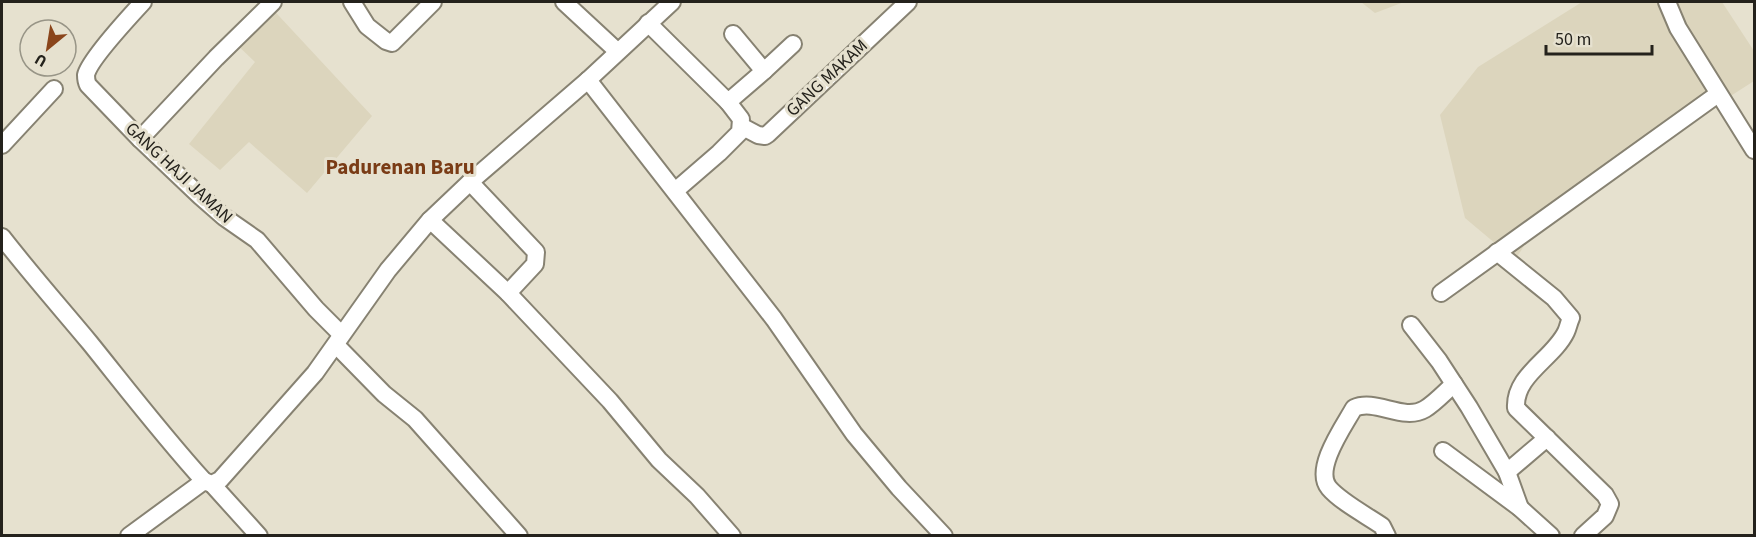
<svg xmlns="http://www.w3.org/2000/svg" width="1756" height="537" viewBox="0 0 1756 537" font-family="'Source Sans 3',sans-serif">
	<rect width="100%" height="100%" fill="#e6e1cf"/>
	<!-- built -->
	<g fill="#dcd5bd">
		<polygon points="260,2 266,2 372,116 307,193 249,142 220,170 189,144 255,62 230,38"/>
		<polygon points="1361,2 1404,2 1375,13"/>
		<polygon points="1582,2 1722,2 1754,51 1754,81 1543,216 1515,260 1465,218 1440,115 1478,67"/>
	</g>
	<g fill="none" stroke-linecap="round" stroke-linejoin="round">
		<!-- minor casing -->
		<g stroke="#878272" stroke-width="20">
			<g id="minor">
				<path d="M143,2C131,15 89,60 86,75C86,77 87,83 88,85L140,139L200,196L224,217L257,240L316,309L341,334"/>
				<polyline points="352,2 367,26 386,41 392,43 433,2"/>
				<polyline points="564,2 617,51"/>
				<polyline points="1667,2 1678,28 1754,150"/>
				<polyline points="648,23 728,102 764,71 733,34"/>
				<polyline points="764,71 793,44"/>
				<polyline points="588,80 774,319 854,434 899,488 944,536"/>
				<polyline points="741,126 758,135 765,136 768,134 908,2"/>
				<polyline points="140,139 216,58 273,2"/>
				<polyline points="2,145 54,89"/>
				<polyline points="470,182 536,252 535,264 508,293"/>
				<polyline points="675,191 719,153 740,132 741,119 728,102"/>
				<polyline points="430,220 508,293 610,401 659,460 697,496 732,536"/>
				<path d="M2,237C30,273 60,307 90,343C127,389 164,437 204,481"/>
				<path d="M1497,252L1554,298L1571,318C1569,322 1568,328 1566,332C1553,359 1514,375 1516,408L1605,495L1610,504L1605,516L1583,536"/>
				<polyline points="1441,293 1718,94"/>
				<polyline points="1411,325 1439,361 1469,407 1507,472 1520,508"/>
				<polyline points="336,345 384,394 415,419 519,536"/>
				<polyline points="1443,451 1520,508 1551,536"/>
				<polyline points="1507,472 1547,438"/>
				<polyline points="212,484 259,536"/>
				<polyline points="129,536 204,481 212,484 220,480 315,373 388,270 430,220 470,182 588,80 672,2"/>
				<path d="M1387,536L1382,526C1366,515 1341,502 1329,488C1313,469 1344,426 1354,408C1376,398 1403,422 1425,409C1435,403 1445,392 1454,384"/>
			</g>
		</g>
		<!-- minor -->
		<use href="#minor" stroke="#fff" stroke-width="16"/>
	</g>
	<g text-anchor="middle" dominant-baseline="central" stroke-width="6" stroke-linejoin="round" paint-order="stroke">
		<!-- street labels -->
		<g font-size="18" fill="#24221c" stroke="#e6e1cf">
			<text transform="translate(827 78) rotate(-43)">GANG MAKAM</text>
			<text transform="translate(179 173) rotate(43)">GANG HAJI JAMAN</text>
		</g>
		<!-- quarter labels -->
		<g font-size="21" font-weight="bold" fill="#7a3c16" stroke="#e6e1cf">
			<text x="400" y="167">Padurenan Baru</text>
		</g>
	</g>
	<!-- border -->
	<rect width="1756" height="537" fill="none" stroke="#24221c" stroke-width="6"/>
	<!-- north arrow -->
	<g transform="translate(48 48) rotate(210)"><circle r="28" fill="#e6e1cf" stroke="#989587" stroke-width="1.5"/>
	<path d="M0-4.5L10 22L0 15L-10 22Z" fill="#8a451b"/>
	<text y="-9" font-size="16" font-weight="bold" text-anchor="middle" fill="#24221c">U</text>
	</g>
	<!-- scale -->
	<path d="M1546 45v9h106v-9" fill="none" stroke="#24221c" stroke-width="3"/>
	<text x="1555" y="45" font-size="18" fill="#24221c" stroke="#e6e1cf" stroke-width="4.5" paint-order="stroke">50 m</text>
</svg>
